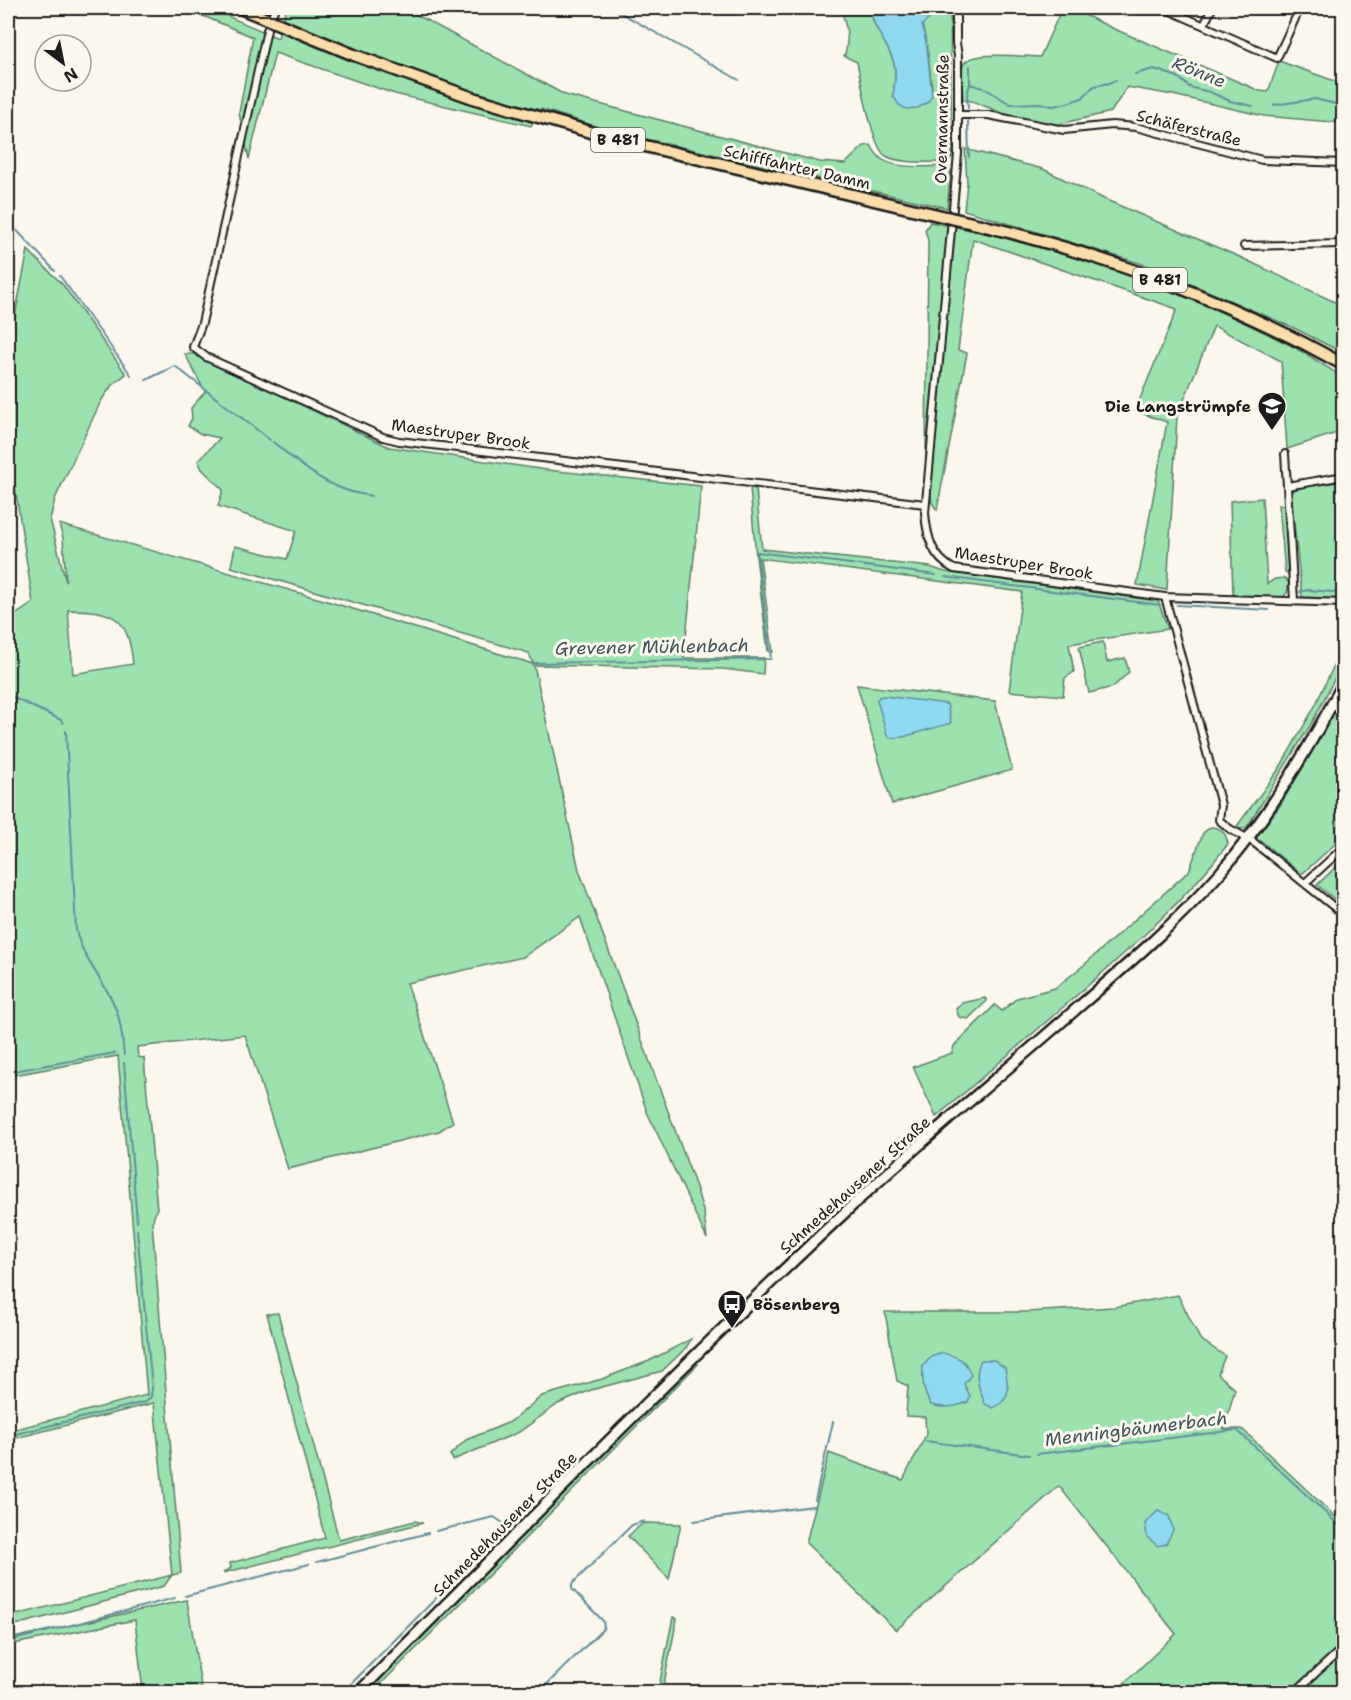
<svg xmlns="http://www.w3.org/2000/svg" width="1351" height="1700" viewBox="0 0 1351 1700" font-family="'Shantell Sans',sans-serif">
	<rect width="100%" height="100%" fill="#fbf7ec"/>
	<filter id="ink" filterUnits="userSpaceOnUse"><feTurbulence type="fractalNoise" baseFrequency=".0167" numOctaves="2"/><feDisplacementMap in="SourceGraphic" scale="12" xChannelSelector="R" yChannelSelector="G"/><feConvolveMatrix kernelMatrix="1 2 1 2 8 2 1 2 1" color-interpolation-filters="sRGB"/></filter>
	<g filter="url(#ink)">
		<!-- green -->
		<g fill="#9be2af" stroke="#5c7f66" stroke-width="1.5" fill-rule="evenodd">
			<path d="M184,8H209L278,38L286,8H404L565,95L820,162L845,164L864,146L871,145C874,151 877,156 883,160C897,169 931,167 947,166L951,170L947,208L607,130L541,109L531,126L395,94L275,53L249,159L239,113L253,37Z"/>
			<path d="M841,8H871C871,30 892,46 895,68C896,77 894,88 893,96L932,88L927,47L922,25L929,19L928,8H950L952,157L948,162C932,162 900,164 886,156C872,148 861,80 857,62L844,56C851,40 845,23 841,8Z"/>
			<path d="M1062,8H1070L1112,28L1260,91L1268,92L1279,61L1343,84V123L1264,116L1173,95L1127,87L1111,112L1055,125L1007,115L972,101L963,100C963,90 960,76 963,66C967,49 1025,57 1040,57Z"/>
			<polygon points="965,149 1043,169 1104,199 1242,258 1341,305 1343,306 1343,353 1294,328 1149,266 964,210 967,183"/>
			<path d="M930,222C1052,244 1173,286 1284,342C1305,352 1324,366 1343,377V431L1287,449L1281,361L1214,326L1177,417L1167,590L1137,585L1167,422L1135,411L1177,309L973,239L958,350L967,353L937,510L932,503L926,461L928,240L925,230Z"/>
			<path d="M28,250L63,285L126,374L112,385L101,401L55,499L50,519L66,582L63,538L59,524L317,598L533,664L529,653L231,567L235,546L287,559L296,531L218,506L223,490L202,469L198,461L220,438L201,434L188,426L192,418L191,408L205,392L185,354H196L389,447L547,470L701,486L684,658H764L763,674L723,669L534,665L579,870L696,1187L704,1214L707,1239L647,1112L580,917L523,957L407,983L453,1122L439,1131L288,1169L245,1035L137,1047L138,1057L144,1058L157,1209L152,1222L181,1573L172,1575L164,1586L8,1627V1617L172,1575L154,1403L8,1440V1431L147,1395L118,1056L8,1076V620L33,603L8,442V351ZM68,610C114,610 128,616 133,664L73,674Z"/>
			<polygon points="1337,482 1343,488 1343,599 1302,597 1291,496 1293,490 1299,488"/>
			<polygon points="750,488 756,489 762,549 930,567 945,572 1158,601 1168,629 1069,644 1074,672 1065,678 1063,696 1009,691 1022,592 760,558 773,652 768,651 756,557"/>
			<polygon points="1262,498 1267,584 1275,579 1285,578 1289,583 1287,593 1283,597 1233,596 1230,501"/>
			<polygon points="1279,505 1285,506 1288,574 1285,573"/>
			<polygon points="1103,642 1107,662 1125,658 1129,672 1113,687 1089,693 1079,647"/>
			<polygon points="1343,646 1343,662 1313,721 1247,827 1241,829 1237,826 1279,769 1315,706"/>
			<polygon points="857,685 995,701 1012,770 892,804"/>
			<polygon points="1343,697 1343,729 1339,733 1344,736 1343,837 1303,873 1300,873 1261,841 1259,842 1257,840 1257,836 1281,804"/>
			<path d="M1211,827C1222,828 1226,833 1228,844C1185,901 1131,948 1077,995C1030,1036 983,1077 936,1117L913,1067L952,1053L954,1046L995,1005L1002,1011L1017,998L1055,988L1084,965L1189,871L1203,833Z"/>
			<polygon points="1343,860 1343,906 1317,885"/>
			<polygon points="985,998 987,1001 968,1019 959,1017 956,1009 962,1003"/>
			<polygon points="1178,1295 1200,1339 1225,1356 1218,1374 1235,1389 1224,1429 1242,1429 1343,1524 1343,1692 1115,1692 1176,1634 1059,1486 896,1630 806,1543 829,1453 903,1480 926,1435 925,1417 906,1416 908,1386 897,1381 885,1312 1026,1312 1114,1307"/>
			<polygon points="278,1313 339,1540 415,1521 423,1523 223,1573 231,1568 230,1563 325,1538 267,1314"/>
			<polygon points="691,1339 686,1348 662,1371 591,1390 558,1404 519,1432 453,1460 450,1455 466,1440 510,1422 542,1396 602,1379 649,1361"/>
			<polygon points="695,1362 698,1364 373,1692 366,1692"/>
			<polygon points="643,1523 681,1524 669,1579 628,1536"/>
			<polygon points="187,1600 202,1692 143,1692 135,1620 8,1645 8,1639"/>
			<polygon points="673,1617 677,1619 664,1683 659,1686"/>
		</g>
		<!-- water -->
		<g fill="#8fdaf0" stroke="#618e9b" stroke-width="1.5">
			<path d="M871,8H928L929,19L922,25L927,47L932,95L928,102L918,108L906,109L899,105L893,96C894,88 896,77 895,68C892,46 871,30 871,8Z"/>
			<polygon points="884,696 947,704 951,723 903,737 890,738 887,735 877,700 879,697"/>
			<path d="M943,1353C958,1357 966,1359 971,1375L964,1384L970,1396L968,1402C956,1407 944,1409 931,1405C923,1392 922,1381 923,1366L931,1357Z"/>
			<path d="M981,1360H994L1005,1368C1008,1386 1013,1399 993,1408L985,1404C979,1388 973,1376 981,1360Z"/>
			<polygon points="1158,1511 1169,1516 1173,1530 1166,1544 1158,1546 1147,1537 1145,1523"/>
		</g>
		<g fill="none" stroke-linecap="round" stroke-linejoin="round">
			<!-- stream -->
			<g stroke="#618e9b" stroke-width="2">
				<polyline points="612,8 739,80"/>
				<polyline points="1135,74 1154,69 1178,77 1188,86 1192,88 1210,92 1230,101 1253,106"/>
				<polyline points="970,84 986,89 1010,104 1040,103 1052,106 1064,104 1082,98 1094,86 1110,83 1116,80"/>
				<polyline points="1274,105 1315,99 1344,106"/>
				<polyline points="968,108 967,95 970,84 970,66"/>
				<polyline points="968,121 969,157"/>
				<polyline points="8,221 55,271"/>
				<polyline points="60,276 131,375"/>
				<polyline points="146,380 175,366 270,440"/>
				<path d="M273,442C295,460 317,480 343,489C352,493 362,494 371,496"/>
				<polyline points="945,577 1160,605"/>
				<polyline points="1300,592 1308,590 1344,593"/>
				<polyline points="1177,605 1269,610"/>
				<polyline points="534,663 771,659 757,552 936,575"/>
				<polyline points="8,695 61,720 63,723"/>
				<path d="M66,731L76,930C82,957 100,976 112,1000C121,1018 122,1036 124,1055"/>
				<polyline points="124,1063 137,1222"/>
				<polyline points="8,1072 115,1053"/>
				<polyline points="8,1436 145,1402 151,1397 152,1388 137,1230"/>
				<polyline points="925,1441 1029,1455"/>
				<polyline points="1037,1454 1237,1430 1344,1530"/>
				<polyline points="815,1500 833,1422"/>
				<polyline points="694,1521 814,1506"/>
				<polyline points="436,1531 494,1517 506,1525"/>
				<polyline points="500,1532 506,1525"/>
				<polyline points="317,1562 428,1533"/>
				<polyline points="185,1596 309,1564"/>
				<polyline points="10,1641 175,1598"/>
				<polyline points="343,1692 483,1551"/>
				<polyline points="539,1692 604,1628 603,1621 572,1589 572,1584 632,1525 644,1521"/>
			</g>
			<!-- minor casing -->
			<g stroke="#1c1c1c" stroke-width="10">
				<g id="minor">
					<path d="M956,8V43L958,56V154L925,513C927,537 932,558 954,569L1165,597L1344,603"/>
					<polyline points="1164,8 1277,58 1300,8"/>
					<polyline points="273,13 275,8"/>
					<polyline points="1204,25 1212,8"/>
					<polyline points="267,30 202,323 193,347 206,357 383,437 399,441 925,504"/>
					<polyline points="958,115 988,115 1064,130 1112,125 1136,127 1262,160 1344,163"/>
					<polyline points="1244,246 1344,244"/>
					<polyline points="1285,454 1294,600"/>
					<polyline points="1287,486 1344,476"/>
					<polyline points="1165,597 1221,805 1219,820 1230,829 1252,841 1344,915"/>
					<polyline points="1305,883 1344,847"/>
					<polyline points="1295,1692 1344,1647"/>
				</g>
			</g>
			<!-- secondary casing -->
			<g stroke="#1c1c1c" stroke-width="14">
				<path id="secondary" d="M359,1692C523,1527 685,1361 856,1202C927,1136 1002,1074 1075,1010C1126,966 1176,923 1220,873C1270,815 1308,749 1344,682"/>
			</g>
			<!-- primary casing -->
			<g stroke="#1c1c1c" stroke-width="15">
				<g id="primary">
					<polyline points="240,8 354,55 473,98 611,138 929,213"/>
					<path d="M981,225C1107,256 1230,301 1344,365"/>
				</g>
			</g>
			<!-- minor -->
			<use href="#minor" stroke="#fbf7ec" stroke-width="6"/>
			<!-- secondary -->
			<use href="#secondary" stroke="#fbf7ec" stroke-width="9"/>
			<!-- primary -->
			<use href="#primary" stroke="#faddab" stroke-width="10"/>
			<!-- primary-bridge casing -->
			<g stroke="#1c1c1c" stroke-width="15" stroke-linecap="butt">
				<polyline id="primary-bridge" points="929,213 981,225"/>
			</g>
			<!-- primary-bridge -->
			<use href="#primary-bridge" stroke="#faddab" stroke-width="10"/>
		</g>
	</g>
	<!-- icons -->
	<defs>
		<g id="school-pin" transform="scale(1.5)"><path d="M0 17L-7.5 6A9.5 9.5 0 1 1 7.5 6Z" fill="#1c1c1c" stroke="#fbf7ec"/><path d="M0-5L7-2L0 1L-7-2ZM-4 1L0 2.5L4 1V4Q0 6-4 4Z" fill="#fff"/></g>
		<g id="bus-pin" transform="scale(1.5)"><path d="M0 17L-7.5 6A9.5 9.5 0 1 1 7.5 6Z" fill="#1c1c1c" stroke="#fbf7ec"/><path d="M-5-6H5V4H4V6H2V4H-2V6H-4V4H-5ZM-3.5-4V0h7V-4ZM-3.5 1.2v1.5H-2V1.2ZM2 1.2v1.5H3.5V1.2Z" fill="#fff"/></g>
	</defs>
	<g fill-rule="evenodd">
		<use href="#school-pin" x="1272" y="406"/>
		<use href="#bus-pin" x="732" y="1304"/>
	</g>
	<g text-anchor="middle" dominant-baseline="central" stroke-width="6" stroke-linejoin="round" paint-order="stroke">
		<!-- shield labels -->
		<g fill="#fbf7ec" stroke="#5f5e5a" stroke-width="1.5">
			<rect x="591" y="128" width="54" height="24" rx="4.5"/>
			<rect x="1133" y="268" width="54" height="24" rx="4.5"/>
		</g>
		<g font-size="15" font-weight="bold" fill="#1c1c1c">
			<text x="618" y="140">B 481</text>
			<text x="1160" y="280">B 481</text>
		</g>
		<!-- street labels -->
		<g font-size="16" fill="#1c1c1c" stroke="#fbf7ec">
			<text transform="translate(942 119) rotate(-89)">Overmannstraße</text>
			<text transform="translate(1189 128) rotate(14)">Schäferstraße</text>
			<text transform="translate(797 167) rotate(13)">Schifffahrter Damm</text>
			<text transform="translate(461 434) rotate(8)">Maestruper Brook</text>
			<text transform="translate(1024 563) rotate(9)">Maestruper Brook</text>
			<text transform="translate(855 1185) rotate(-42)">Schmedehausener Straße</text>
			<text transform="translate(505 1524) rotate(-45)">Schmedehausener Straße</text>
		</g>
		<!-- poi labels -->
		<g font-size="16" font-weight="bold" fill="#1c1c1c" stroke="#fbf7ec" text-anchor="end">
			<text x="1251" y="406">Die Langstrümpfe</text>
			<text x="753" y="1304" text-anchor="start">Bösenberg</text>
		</g>
		<!-- water labels -->
		<g font-size="18" font-style="italic" fill="#3e555c" stroke="#fbf7ec">
			<text transform="translate(1199 72) rotate(22)">Rönne</text>
			<text transform="translate(652 647) rotate(-1)">Grevener Mühlenbach</text>
			<text transform="translate(1136 1429) rotate(-7)">Menningbäumerbach</text>
		</g>
	</g>
	<!-- margin -->
	<rect width="1351" height="1700" fill="none" stroke="#fbf7ec" stroke-width="30"/>
	<rect x="15" y="15" width="1321" height="1670" fill="none" stroke="#1c1c1c" stroke-width="2" filter="url(#ink)"/>
	<!-- north arrow -->
	<g transform="translate(63 63) rotate(148)"><circle r="28" fill="#fbf7ec" stroke="#a29f99" stroke-width="1.5"/>
	<path d="M0-4.5L10 22L0 15L-10 22Z" fill="#1c1c1c"/>
	<text y="-9" font-size="16" font-weight="bold" text-anchor="middle" fill="#1c1c1c">N</text>
	</g>
</svg>
